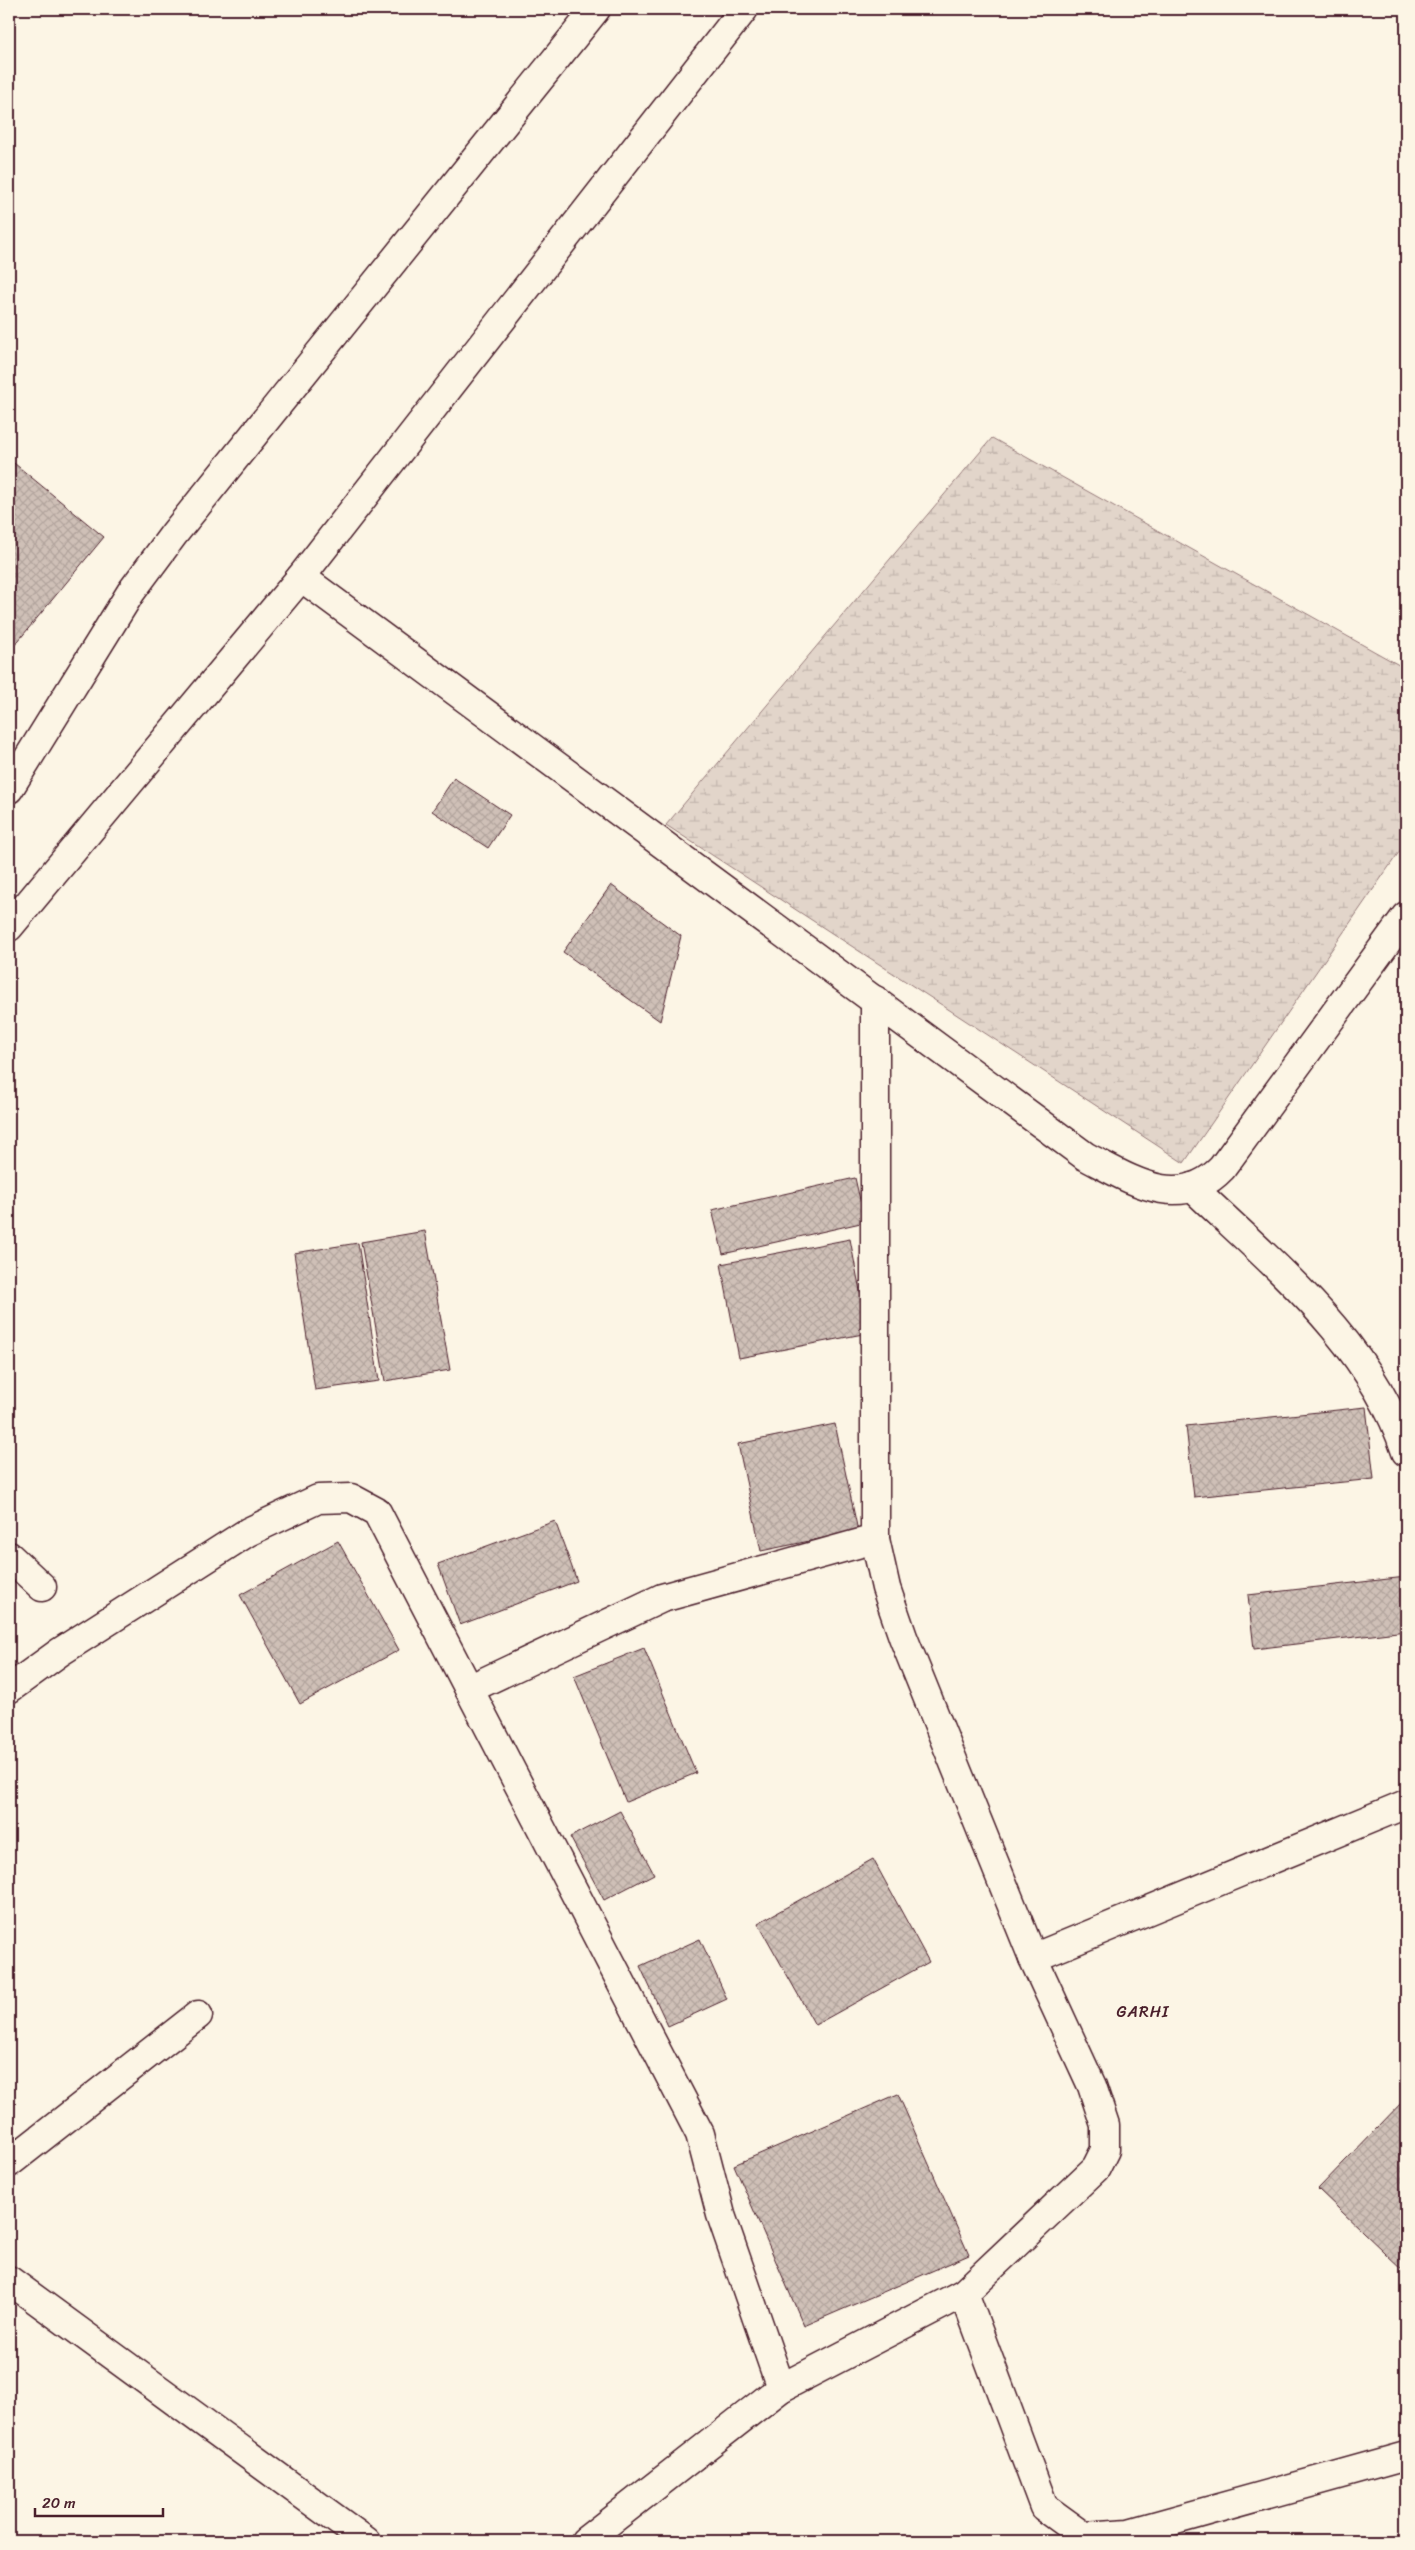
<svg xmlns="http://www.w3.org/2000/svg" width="1415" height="2550" viewBox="0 0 1415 2550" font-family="Sriracha,sans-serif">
	<defs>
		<pattern id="wetland-marsh" width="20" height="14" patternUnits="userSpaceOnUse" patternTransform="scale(1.25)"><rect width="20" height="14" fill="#e2d5ca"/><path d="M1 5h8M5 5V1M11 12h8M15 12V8" fill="none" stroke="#c3b6ae"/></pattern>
		<pattern id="building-cross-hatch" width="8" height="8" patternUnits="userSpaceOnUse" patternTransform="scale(1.25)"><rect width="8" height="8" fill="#cfc0b7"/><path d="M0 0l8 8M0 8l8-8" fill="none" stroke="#b3a59e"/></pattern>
	</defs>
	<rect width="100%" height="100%" fill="#fcf5e5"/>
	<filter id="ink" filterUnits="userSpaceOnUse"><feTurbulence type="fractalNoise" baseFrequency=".02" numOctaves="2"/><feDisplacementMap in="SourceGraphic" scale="10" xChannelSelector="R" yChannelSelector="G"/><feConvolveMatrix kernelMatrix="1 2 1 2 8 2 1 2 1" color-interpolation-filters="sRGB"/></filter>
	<g filter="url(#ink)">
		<!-- wetland -->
		<polygon fill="url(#wetland-marsh)" stroke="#967a7a" points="992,438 1406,669 1406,842 1184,1163 666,825"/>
		<!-- building -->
		<g fill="url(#building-cross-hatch)" stroke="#4a1f2b">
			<polygon points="9,459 104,537 9,652"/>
			<polygon points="454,778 510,815 488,848 432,811"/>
			<polygon points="611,885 681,936 660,1021 563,952"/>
			<polygon points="855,1178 865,1222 723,1254 712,1210"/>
			<polygon points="425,1231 450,1370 385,1381 361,1242"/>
			<polygon points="850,1239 868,1333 739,1358 721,1264"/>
			<polygon points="358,1243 379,1381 315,1390 294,1253"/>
			<polygon points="1366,1407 1374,1479 1194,1497 1186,1426"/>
			<polygon points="835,1424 858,1531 761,1551 738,1444"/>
			<polygon points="555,1521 577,1581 460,1625 438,1564"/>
			<polygon points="338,1541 399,1650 300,1704 240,1595"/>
			<polygon points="1406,1577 1406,1631 1254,1649 1248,1595"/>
			<polygon points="644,1648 696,1773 626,1802 574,1676"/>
			<polygon points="620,1811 654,1874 604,1900 570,1837"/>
			<polygon points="873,1859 929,1962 815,2025 758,1923"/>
			<polygon points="700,1939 727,1999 668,2026 640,1966"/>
			<polygon points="898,2094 969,2255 804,2326 734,2165"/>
			<polygon points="1406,2098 1406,2273 1318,2189"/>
		</g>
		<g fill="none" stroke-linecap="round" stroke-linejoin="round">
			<!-- minor casing -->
			<g stroke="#4a1f2b" stroke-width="31">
				<g id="minor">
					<path d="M301,577L1085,1156C1130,1179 1179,1213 1222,1168L1406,916"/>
					<polyline points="9,789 131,592 174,534 596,9"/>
					<polyline points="9,927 301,577 744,9"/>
					<path d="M1192,1187C1274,1266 1370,1341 1406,1452"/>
					<polyline points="9,1556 42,1587"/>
					<polyline points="9,1689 60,1652 248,1532 318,1499 351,1498 377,1512 700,2134 721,2215 781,2388"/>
					<polyline points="469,1689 662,1598 875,1539"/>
					<polyline points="1033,1958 1406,1804"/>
					<polyline points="9,2163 198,2015"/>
					<polyline points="9,2280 366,2541"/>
					<polyline points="964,2293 1044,2507 1084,2536 1129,2533 1406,2456"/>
					<polyline points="585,2541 781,2388 964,2293 1096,2168 1105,2150 1105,2125 1092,2086 1033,1958 903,1637 886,1588 875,1539 875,1000"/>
				</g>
			</g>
			<!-- minor -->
			<use href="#minor" stroke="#fcf5e5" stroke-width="28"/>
		</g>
	</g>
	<g text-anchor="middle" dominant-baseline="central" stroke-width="4.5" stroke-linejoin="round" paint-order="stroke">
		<!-- quarter labels -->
		<g font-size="16" letter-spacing="1" fill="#4a1f2b" stroke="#fcf5e5">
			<text x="1143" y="2011">GARHI</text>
		</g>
	</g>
	<!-- margin -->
	<rect width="1415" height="2550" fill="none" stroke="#fcf5e5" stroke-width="30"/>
	<rect x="15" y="15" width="1385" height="2520" fill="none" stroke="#4a1f2b" stroke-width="2" filter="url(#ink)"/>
	<!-- scale -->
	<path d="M35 2508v8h128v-8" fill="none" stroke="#4a1f2b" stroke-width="2.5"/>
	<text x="42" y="2508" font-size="15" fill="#4a1f2b" stroke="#fcf5e5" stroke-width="4" paint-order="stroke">20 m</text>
</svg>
